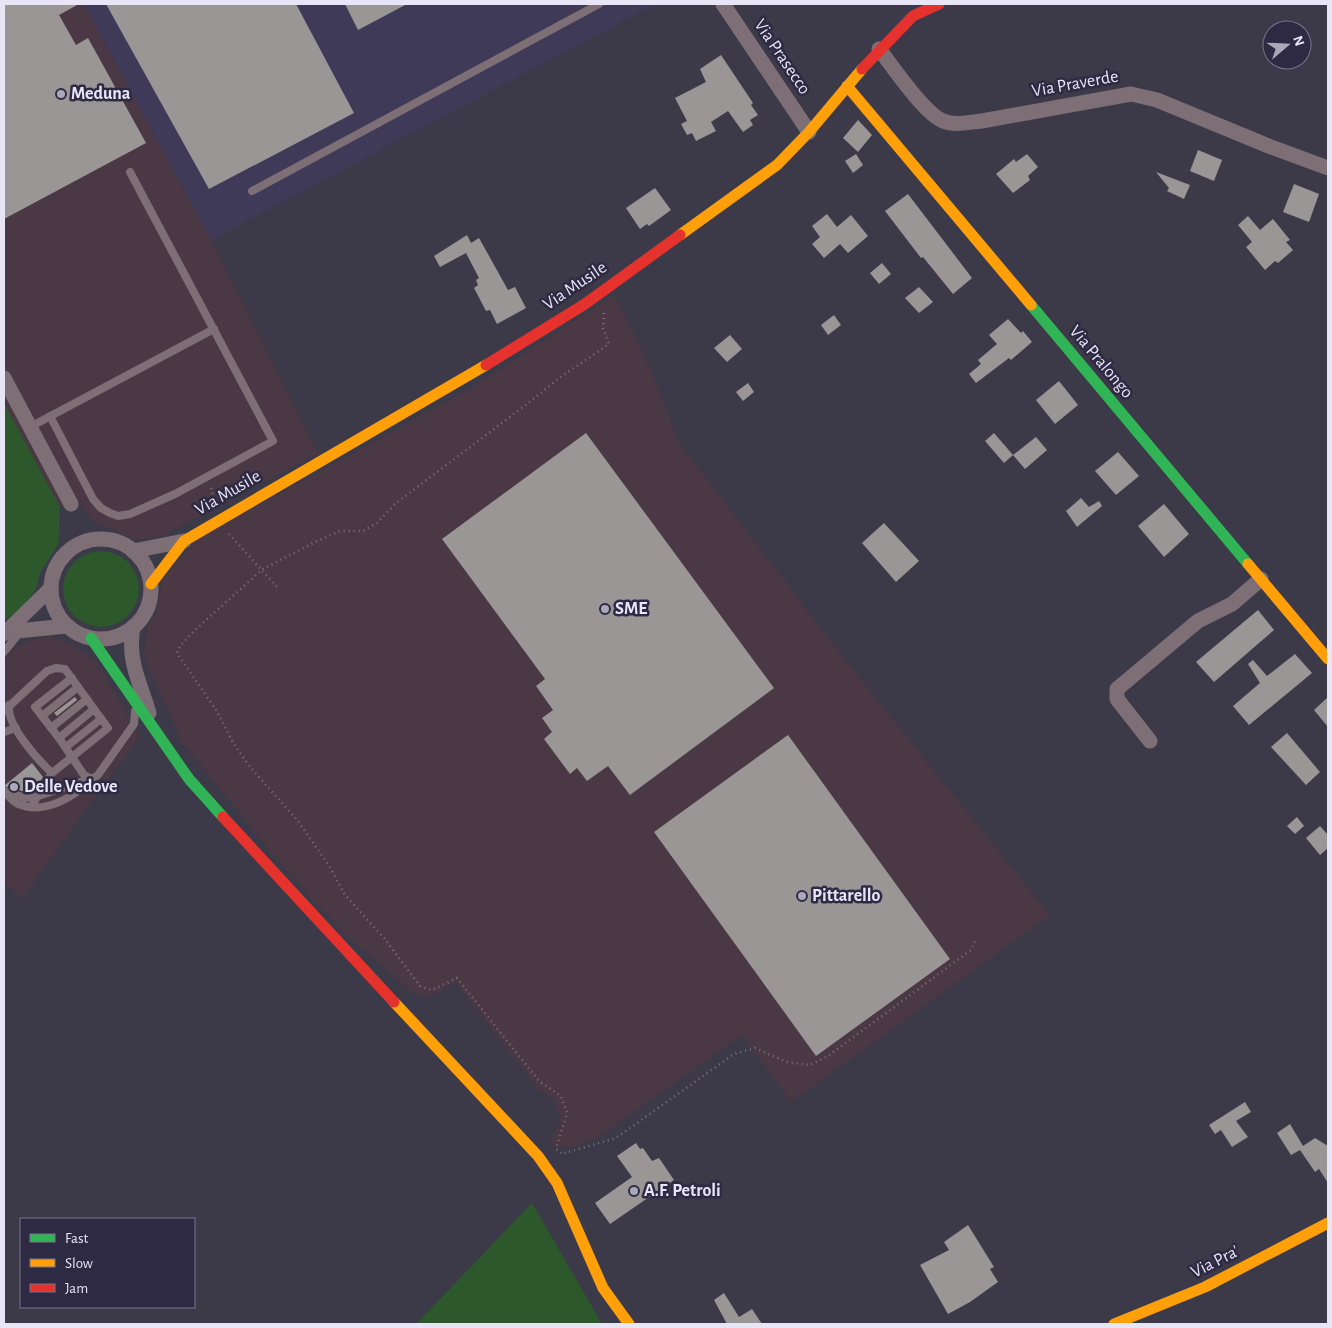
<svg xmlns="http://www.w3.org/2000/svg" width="1332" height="1328" viewBox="0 0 1332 1328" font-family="'Alegreya Sans',sans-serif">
	<rect width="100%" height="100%" fill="#3c3a48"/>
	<!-- commercial -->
	<g fill="#4a3944">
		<polygon points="4,4 84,4 211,240 318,453 160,537 135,540 93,521 78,501 60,507 4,403"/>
		<polygon points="615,295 651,370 679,443 847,662 1050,915 791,1102 742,1035 600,1136 572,1148 550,1144 561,1118 554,1099 538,1089 455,982 427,998 407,989 383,966 346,935 284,868 182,743 143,654 148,626 157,611 162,581 196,540 471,388"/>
		<polygon points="51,636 77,648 97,662 140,736 21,899 4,881 4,662 12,650 31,640"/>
	</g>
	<!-- built -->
	<polygon fill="#3f3a58" points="84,4 655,4 211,240"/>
	<!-- green -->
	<g fill="#2c582b">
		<polygon points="4,403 60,507 59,543 40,573 36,589 24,606 4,621"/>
		<circle cx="101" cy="589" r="38"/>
		<polygon points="532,1203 602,1324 416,1324"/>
	</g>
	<!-- building -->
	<g fill="#9b9696">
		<polygon points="4,4 79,4 59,15 76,45 88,38 146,143 4,219"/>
		<polygon points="106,4 296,4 354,113 209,189"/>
		<polygon points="345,4 407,4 358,30"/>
		<polygon points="721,55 753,103 751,105 758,115 750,120 753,125 743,132 728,111 711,122 716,131 696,141 692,133 687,135 681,124 687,121 675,98 706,82 700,69"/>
		<polygon points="858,120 872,135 858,152 843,138"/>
		<polygon points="1198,150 1222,160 1214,181 1190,171"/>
		<polygon points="856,154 863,165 853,173 845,161"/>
		<polygon points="1027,154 1038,167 1028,176 1030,180 1013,193 996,174 1014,159 1016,162"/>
		<polygon points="1156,172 1190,185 1184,199 1167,191 1169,188"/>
		<polygon points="1294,184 1319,194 1309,222 1283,212"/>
		<polygon points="655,188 671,210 649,226 647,224 640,229 626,208"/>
		<polygon points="908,194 972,278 953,294 923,257 921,258 885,211"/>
		<polygon points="827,214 837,227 851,215 868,236 848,253 840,244 824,258 812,244 820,237 812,226"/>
		<polygon points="1248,216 1260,230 1273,219 1290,240 1286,242 1293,250 1278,263 1275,261 1265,270 1246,247 1252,242 1238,225"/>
		<polygon points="467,235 471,243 479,238 508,290 515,287 526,308 497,324 490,310 486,311 474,288 478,285 476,280 479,278 466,253 440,267 434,256"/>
		<polygon points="882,263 891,274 879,284 870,273"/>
		<polygon points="919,287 933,302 919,313 905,298"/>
		<polygon points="834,315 841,325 828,335 821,325"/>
		<polygon points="1008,319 1021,333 1023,331 1032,342 1011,360 1009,358 976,383 969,374 981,364 978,360 997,344 989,335"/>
		<polygon points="730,335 742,349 727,362 714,348"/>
		<polygon points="1059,381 1078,405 1055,424 1036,400"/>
		<polygon points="748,383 754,392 743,401 736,392"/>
		<polygon points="586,433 774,688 630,795 608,766 587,781 577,768 570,774 544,739 552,732 542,718 553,710 536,686 545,679 442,539"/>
		<polygon points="994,433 1013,455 1004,463 985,441"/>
		<polygon points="1036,437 1047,450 1025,469 1013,455"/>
		<polygon points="1118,452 1139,476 1116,495 1095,471"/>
		<polygon points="1081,498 1089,507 1099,501 1102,506 1077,527 1066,511"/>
		<polygon points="1164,504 1189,534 1164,557 1138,526"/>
		<polygon points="884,523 919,561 896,582 862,543"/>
		<polygon points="1258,610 1274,630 1214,682 1196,662"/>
		<polygon points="1295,654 1312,673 1249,725 1233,706 1260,683 1248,664 1253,660 1267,676"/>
		<polygon points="75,697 77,700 57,716 54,713"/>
		<polygon points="1328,697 1328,727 1314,710"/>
		<polygon points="1287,733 1320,772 1306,785 1271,747"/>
		<polygon points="788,735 950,959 816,1056 654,832"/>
		<polygon points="32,763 43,777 38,785 26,792 4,786"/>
		<polygon points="1297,817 1304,826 1295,834 1287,826"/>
		<polygon points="1320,826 1328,835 1328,848 1320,855 1306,838"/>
		<polygon points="1245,1102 1251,1112 1236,1121 1248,1137 1232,1147 1221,1130 1215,1134 1209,1125"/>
		<polygon points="1290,1124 1303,1146 1315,1138 1328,1146 1328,1183 1319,1169 1315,1172 1300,1150 1291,1155 1277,1133"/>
		<polygon points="636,1143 640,1149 643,1148 652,1161 659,1158 674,1180 610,1224 595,1203 632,1177 617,1156"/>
		<polygon points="968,1225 994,1267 990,1269 998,1282 970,1302 948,1314 920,1265 949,1250 944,1242"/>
		<polygon points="724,1293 739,1317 752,1309 762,1324 727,1324 714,1300"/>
	</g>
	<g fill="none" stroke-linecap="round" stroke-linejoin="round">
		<!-- path -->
		<g stroke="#7d7278" stroke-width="2.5" stroke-dasharray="1 4" stroke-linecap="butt">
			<polyline points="604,313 603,328 609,344 558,379 527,404 396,503 377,523 363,531 340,531 315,542 263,569 195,630 180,646 177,653 216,710 235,746 251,768 298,821 328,864 345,895 384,938 420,986 432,990 457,978 539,1081 561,1096 567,1113 556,1149 562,1154 616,1138 734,1054 755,1048 787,1062 810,1065 828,1056 971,950 975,941"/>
			<polyline points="211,488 215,504"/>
			<polyline points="229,534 279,589"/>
		</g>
		<!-- lane -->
		<g stroke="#7d6f75" stroke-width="8">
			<polyline points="252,191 599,4"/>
			<polyline points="50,416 93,499 101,508 110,513 118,516 130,514 175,494 273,441 130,172"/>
			<polyline points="30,427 214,329"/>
			<polyline points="4,652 20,632"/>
			<path d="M9,705C6,725 38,760 52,773L31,807"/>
			<polyline points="4,711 47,671 56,668 65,669 94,709 59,738 84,775 92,779 98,775 134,724 135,711"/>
			<polyline points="42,716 78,687"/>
			<polyline points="51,728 87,699"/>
			<polyline points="4,732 16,728"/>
			<polyline points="59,738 35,707 72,678"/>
			<polyline points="66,747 101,719"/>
			<polyline points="52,773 108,728 94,709"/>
			<path d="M4,791C8,795 13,802 18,804C45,815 74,797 92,779"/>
			<polyline points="5,791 25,798 38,796 87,780"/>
		</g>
		<!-- street -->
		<g stroke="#7d6f75" stroke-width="15">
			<polyline points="723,4 809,132"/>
			<path d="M879,49C893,67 924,113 943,121C955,126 969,122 982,121L1131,94L1157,100L1271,147L1328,168"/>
			<polyline points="4,378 71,504"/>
			<circle cx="101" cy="589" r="50"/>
			<polyline points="133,551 184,541"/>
			<path d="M133,627C127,661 140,682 149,713"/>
			<polyline points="7,632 67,626"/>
			<polyline points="4,634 51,588"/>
			<polyline points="1150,741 1117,699 1117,689 1198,621 1232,604 1261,579"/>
		</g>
		<!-- fast -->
		<g stroke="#30b455" stroke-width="11">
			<polyline points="1031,305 1248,564"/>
			<polyline points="91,638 189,779 223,817"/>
		</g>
		<!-- slow -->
		<g stroke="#ff9f0a" stroke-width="11">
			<polyline points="847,86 1031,305"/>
			<polyline points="680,235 777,165 809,132 862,69"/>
			<polyline points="1248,564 1328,659"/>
			<polyline points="151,584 184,541 486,365"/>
			<polyline points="394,1002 538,1156 557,1183 603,1288 629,1324"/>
			<polyline points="1114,1324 1205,1287 1328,1223"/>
		</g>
		<!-- jam -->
		<g stroke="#e5322d" stroke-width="11">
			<polyline points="862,69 913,16 939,4"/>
			<polyline points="486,365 585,304 680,235"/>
			<polyline points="223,817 394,1002"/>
		</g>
	</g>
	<!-- markers -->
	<g fill="#aba9b9" stroke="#2e2a43" stroke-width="2">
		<circle cx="61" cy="94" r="5"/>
		<circle cx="605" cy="609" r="5"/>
		<circle cx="14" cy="787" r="5"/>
		<circle cx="802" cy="896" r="5"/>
		<circle cx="634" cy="1191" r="5"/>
	</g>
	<g text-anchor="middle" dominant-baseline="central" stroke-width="5" stroke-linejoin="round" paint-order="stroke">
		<!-- street labels -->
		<g font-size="18" fill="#e7e5f6" stroke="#2e2a43">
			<text transform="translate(782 57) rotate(56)">Via Prasecco</text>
			<text transform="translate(1075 84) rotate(-10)">Via Praverde</text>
			<text transform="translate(575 286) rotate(-34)">Via Musile</text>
			<text transform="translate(1101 362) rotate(50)">Via Pralongo</text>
			<text transform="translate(228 493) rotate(-30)">Via Musile</text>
			<text transform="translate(1215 1262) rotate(-27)">Via Pra'</text>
		</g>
		<!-- poi labels -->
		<g font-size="18" font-weight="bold" fill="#e7e5f6" stroke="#2e2a43" text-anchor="start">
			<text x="71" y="94">Meduna</text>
			<text x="615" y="609">SME</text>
			<text x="24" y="787">Delle Vedove</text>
			<text x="812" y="896">Pittarello</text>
			<text x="644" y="1191">A.F. Petroli</text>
		</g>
	</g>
	<!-- border -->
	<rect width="1332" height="1328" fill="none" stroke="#e7e5f6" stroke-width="10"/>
	<!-- legend -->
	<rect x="20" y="1218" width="175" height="90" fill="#2e2a43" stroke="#78758b"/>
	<rect x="30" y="1234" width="25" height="8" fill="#30b455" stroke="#78758b"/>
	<text x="65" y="1243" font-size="15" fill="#e7e5f6">Fast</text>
	<rect x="30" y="1259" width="25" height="8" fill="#ff9f0a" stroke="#78758b"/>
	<text x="65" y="1268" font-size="15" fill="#e7e5f6">Slow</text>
	<rect x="30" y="1284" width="25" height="8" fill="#e5322d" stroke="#78758b"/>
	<text x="65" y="1293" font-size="15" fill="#e7e5f6">Jam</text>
	<!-- north arrow -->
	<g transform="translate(1287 45) rotate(71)"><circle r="24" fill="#2e2a43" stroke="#78758b"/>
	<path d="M0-4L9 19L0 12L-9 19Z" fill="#aba9b9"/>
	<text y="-8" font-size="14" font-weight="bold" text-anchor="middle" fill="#e7e5f6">N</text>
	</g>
</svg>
